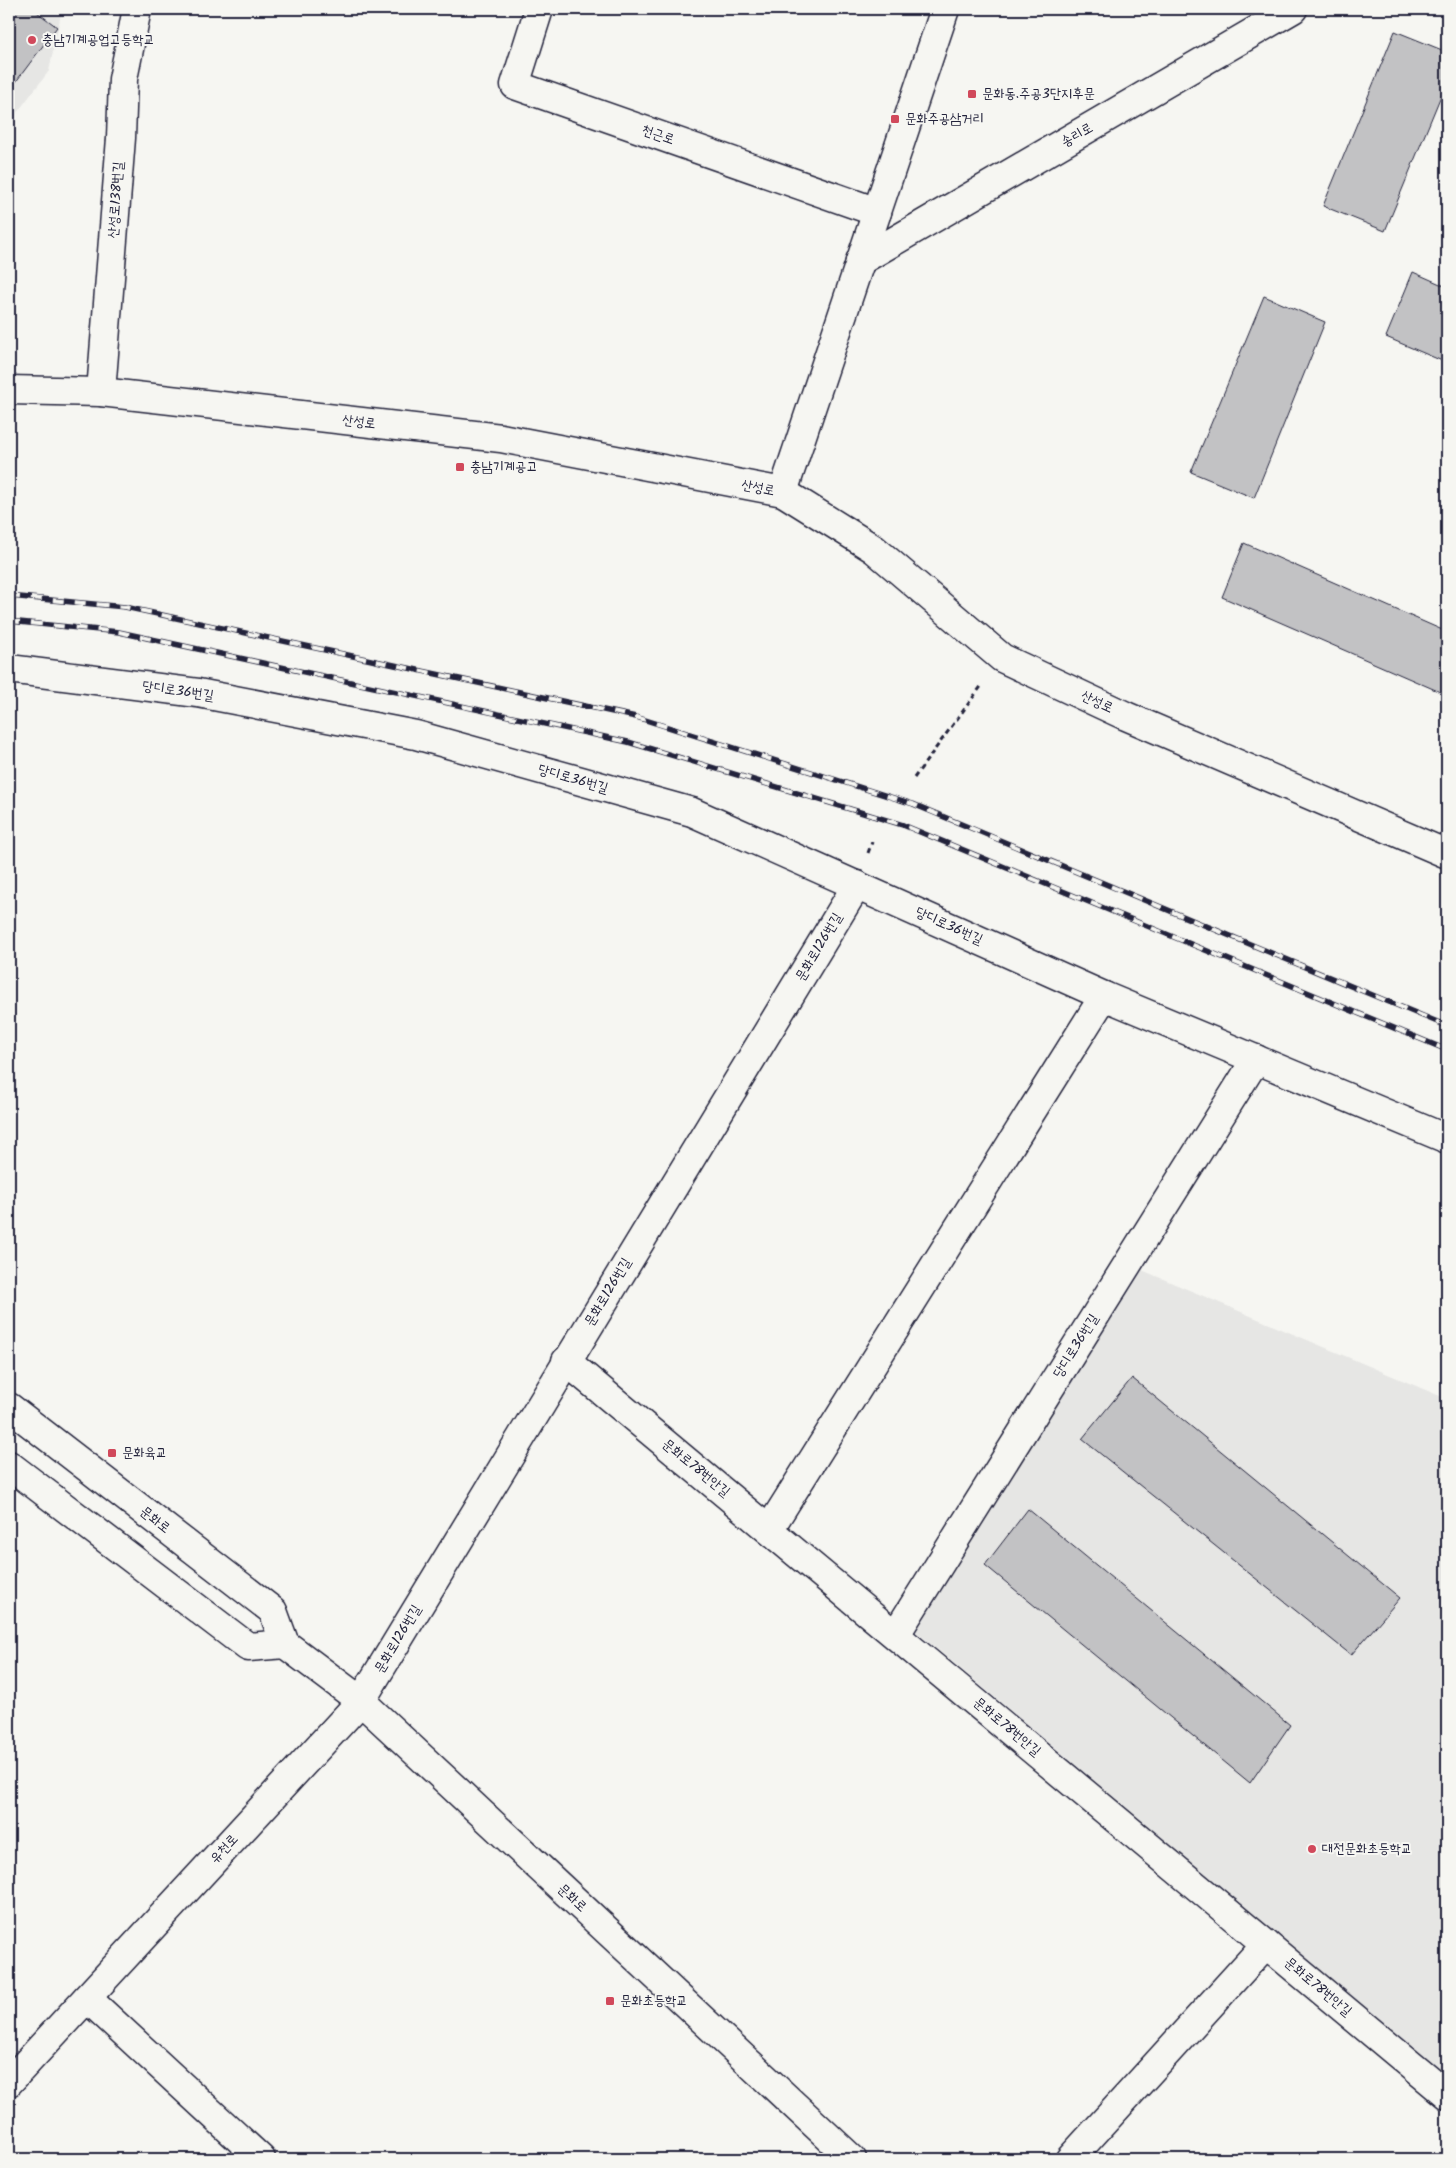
<svg xmlns="http://www.w3.org/2000/svg" width="1456" height="2168" viewBox="0 0 1456 2168" font-family="Kalam,'Poor Story',sans-serif">
	<rect width="100%" height="100%" fill="#f6f6f2"/>
	<filter id="ink" filterUnits="userSpaceOnUse"><feTurbulence type="fractalNoise" baseFrequency=".02" numOctaves="2"/><feDisplacementMap in="SourceGraphic" scale="10" xChannelSelector="R" yChannelSelector="G"/><feConvolveMatrix kernelMatrix="1 2 1 2 8 2 1 2 1" color-interpolation-filters="sRGB"/></filter>
	<g filter="url(#ink)">
		<!-- built -->
		<g fill="#e6e6e4">
			<polygon points="9,9 62,9 49,71 9,123"/>
			<polygon points="1137,1268 1447,1399 1447,2075 912,1628"/>
		</g>
		<!-- building -->
		<g fill="#c2c2c4" stroke="#22223b">
			<polygon points="9,9 33,9 57,27 9,91"/>
			<polygon points="1395,31 1447,52 1447,81 1385,231 1323,206"/>
			<polygon points="1413,272 1447,287 1447,363 1386,337"/>
			<polygon points="1264,296 1325,322 1254,498 1191,472"/>
			<polygon points="1244,543 1447,632 1447,695 1222,597"/>
			<polygon points="1132,1378 1400,1598 1351,1655 1082,1439"/>
			<polygon points="1028,1509 1290,1725 1250,1783 985,1565"/>
		</g>
		<g fill="none" stroke-linecap="round" stroke-linejoin="round">
			<!-- minor casing -->
			<g stroke="#22223b" stroke-width="31">
				<g id="minor">
					<polyline points="539,9 515,85 877,212"/>
					<polyline points="860,261 1293,9"/>
					<polyline points="101,392 121,138 123,79 137,9"/>
					<polyline points="783,492 945,9"/>
					<polyline points="9,669 198,693 416,735 692,812 1104,996 1447,1139"/>
					<polyline points="566,1361 1447,2095"/>
					<polyline points="770,1528 1104,996"/>
					<polyline points="896,1634 1256,1059"/>
					<polyline points="361,1701 857,885"/>
					<polyline points="87,1998 261,2159"/>
					<polyline points="1070,2159 1266,1944"/>
				</g>
			</g>
			<!-- major casing -->
			<g stroke="#22223b" stroke-width="31">
				<g id="major">
					<polyline points="9,390 101,392 501,438 783,492 874,549 1002,658 1126,716 1447,854"/>
					<polyline points="9,1407 273,1611 285,1644 361,1701 852,2159"/>
					<polyline points="9,1465 248,1647 285,1644"/>
					<polyline points="9,2082 361,1701"/>
				</g>
			</g>
			<!-- path -->
			<g stroke="#22223b" stroke-width="3" stroke-dasharray="5 4" stroke-linecap="butt">
				<polyline points="914,778 982,685"/>
				<polyline points="868,853 872,842"/>
			</g>
			<!-- minor -->
			<use href="#minor" stroke="#f6f6f2" stroke-width="28"/>
			<!-- major -->
			<use href="#major" stroke="#f6f6f2" stroke-width="28"/>
			<!-- rail casing -->
			<g stroke="#22223b" stroke-width="5.5">
				<g id="rail">
					<polyline points="9,596 125,607 636,717 913,804 1447,1026"/>
					<polyline points="9,621 119,632 628,742 903,825 1447,1050"/>
				</g>
			</g>
			<!-- rail -->
			<use href="#rail" stroke="#f6f6f2" stroke-width="4" stroke-dasharray="11" stroke-linecap="butt"/>
		</g>
	</g>
	<!-- markers -->
	<g fill="#d1495b" stroke="#f6f6f2" stroke-width="2">
		<circle cx="32" cy="40" r="5"/>
		<rect x="967" y="89" width="10" height="10" rx="2.5"/>
		<rect x="890" y="114" width="10" height="10" rx="2.5"/>
		<rect x="455" y="462" width="10" height="10" rx="2.5"/>
		<rect x="107" y="1448" width="10" height="10" rx="2.5"/>
		<circle cx="1312" cy="1849" r="5"/>
		<rect x="605" y="1996" width="10" height="10" rx="2.5"/>
	</g>
	<g text-anchor="middle" dominant-baseline="central" stroke-width="4" stroke-linejoin="round" paint-order="stroke">
		<!-- poi labels -->
		<g font-size="14" fill="#22223b" stroke="#f6f6f2" text-anchor="start">
			<text x="42" y="40">충남기계공업고등학교</text>
			<text x="982" y="94">문화동.주공3단지후문</text>
			<text x="905" y="119">문화주공삼거리</text>
			<text x="470" y="467">충남기계공고</text>
			<text x="122" y="1453">문화육교</text>
			<text x="1322" y="1849">대전문화초등학교</text>
			<text x="620" y="2001">문화초등학교</text>
		</g>
		<!-- street labels -->
		<g font-size="14" fill="#22223b" stroke="#f6f6f2">
			<text transform="translate(658 135) rotate(19)">천근로</text>
			<text transform="translate(1077 135) rotate(-30)">송리로</text>
			<text transform="translate(116 200) rotate(-86)">산성로138번길</text>
			<text transform="translate(359 422) rotate(7)">산성로</text>
			<text transform="translate(758 488) rotate(11)">산성로</text>
			<text transform="translate(178 691) rotate(8)">당디로36번길</text>
			<text transform="translate(1097 702) rotate(25)">산성로</text>
			<text transform="translate(573 779) rotate(16)">당디로36번길</text>
			<text transform="translate(949 926) rotate(24)">당디로36번길</text>
			<text transform="translate(819 947) rotate(-59)">문화로126번길</text>
			<text transform="translate(608 1292) rotate(-59)">문화로126번길</text>
			<text transform="translate(1076 1346) rotate(-58)">당디로36번길</text>
			<text transform="translate(696 1468) rotate(39)">문화로78번안길</text>
			<text transform="translate(155 1520) rotate(38)">문화로</text>
			<text transform="translate(398 1639) rotate(-59)">문화로126번길</text>
			<text transform="translate(1007 1727) rotate(40)">문화로78번안길</text>
			<text transform="translate(224 1849) rotate(-47)">유천로</text>
			<text transform="translate(572 1898) rotate(43)">문화로</text>
			<text transform="translate(1318 1987) rotate(40)">문화로78번안길</text>
		</g>
	</g>
	<!-- margin -->
	<rect width="1456" height="2168" fill="none" stroke="#f6f6f2" stroke-width="30"/>
	<rect x="15" y="15" width="1426" height="2138" fill="none" stroke="#22223b" stroke-width="2" filter="url(#ink)"/>
</svg>
